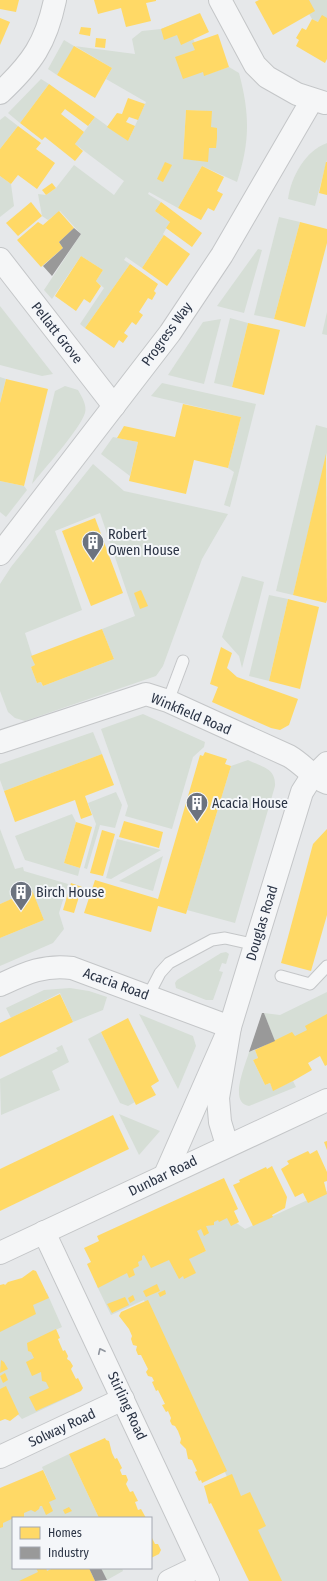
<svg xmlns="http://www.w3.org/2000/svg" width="327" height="1581" viewBox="0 0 327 1581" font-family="'Fira Sans Condensed',sans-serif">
	<rect width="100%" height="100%" fill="#e6e8ea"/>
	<!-- green -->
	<g fill="#d6ded6" fill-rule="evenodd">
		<polygon points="301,0 327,0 327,18 318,22 312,19"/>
		<path d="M183,20L211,73L229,67L239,73C250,114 250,142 237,182L202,166L178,208L149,192L148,194L161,202L155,211L170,222L163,234L164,235L142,268L126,257L124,260L130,264L85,328L80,324L104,288L96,281L103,270L81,256L52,299L44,290L81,234L60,211L48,220L42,216L38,194L46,195L56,188L74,165L114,195L124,181L75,144L95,117L128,141L146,102L106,79L112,68L75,46L57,75L48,69L64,40L74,46L135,54L132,39L142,31L161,29ZM186,110L207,111L202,160L183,159Z"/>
		<polygon points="41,79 49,84 20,123 8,113"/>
		<polygon points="5,116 18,126 0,149 0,120"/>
		<path d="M327,143V160L315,206L288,199C291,177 305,151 327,143Z"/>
		<polygon points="0,176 11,184 14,206 0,217"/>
		<polygon points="279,217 300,222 274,319 254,315"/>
		<polygon points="258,249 262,250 244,313 217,306"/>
		<polygon points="0,306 53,374 42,376 0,365"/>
		<polygon points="327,312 327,335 322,334"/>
		<polygon points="230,318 248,323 232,387 214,383"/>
		<polygon points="221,319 204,384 168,375 203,322"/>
		<polygon points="0,377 6,379 0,403"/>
		<polygon points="162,383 256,404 230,507 224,505 234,472 228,468 241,417 151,396"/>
		<path d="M65,386L78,390C82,397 87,405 85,413C80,429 44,469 32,484L55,391Z"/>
		<polygon points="316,425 327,428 327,453 293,595 276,591"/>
		<polygon points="113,437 138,442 130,476 101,454"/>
		<path d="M93,464L124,491L228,514L202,559L163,666L156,676L25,721L15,718L8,712L0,691V584L11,567ZM100,513L135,616L102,629L114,659L43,686L41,682L37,683L31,667L35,665L25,633L82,610L55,531Z"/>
		<polygon points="0,481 24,486 27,490 6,517 0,512"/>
		<polygon points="242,576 264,582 242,668 239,656 222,637"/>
		<polygon points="269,595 288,599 269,681 249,676"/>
		<polygon points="143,714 205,742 204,747 193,757 172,829 125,816 128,806 101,729"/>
		<polygon points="93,732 102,754 4,791 0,780 0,764"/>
		<path d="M248,760C262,767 276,768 275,786L235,923L187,910L231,766Z"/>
		<polygon points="116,792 122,805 115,828 100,825 87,869 84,868 96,824 88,803"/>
		<polygon points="72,814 76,822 64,863 80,868 78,876 25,860 15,836"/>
		<polygon points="0,829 15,869 23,867 24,871 68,884 59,913 64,929 53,943 0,966 0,938 44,920 32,891 0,904"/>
		<polygon points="117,839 161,850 111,879 106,878"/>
		<polygon points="163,856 153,891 119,881"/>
		<polygon points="221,953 226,952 229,954 226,964 222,963 219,971 223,972 213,1000 206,1000 176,988 175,983 177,980"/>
		<polygon points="70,988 89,991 107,997 103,1010 73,1022 60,993 11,1018 6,1008 44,990"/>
		<polygon points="327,992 327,1024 276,1044 264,1013 280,1015"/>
		<polygon points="139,1014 193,1036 196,1046 178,1089"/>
		<polygon points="101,1032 135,1102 128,1106 120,1103 88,1039"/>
		<polygon points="62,1045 69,1062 52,1071 60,1090 1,1115 0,1079 58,1051 56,1048"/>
		<path d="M255,1050L258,1058L253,1060L265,1085L270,1083L273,1090L293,1081L296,1087L249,1106C228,1103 246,1064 249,1052Z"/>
		<polygon points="119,1114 160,1131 139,1155"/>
		<path d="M327,1191V1581H276L144,1300L111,1315L97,1286L127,1272L142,1254C168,1259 181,1263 206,1251L195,1229L224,1214L245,1229Z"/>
		<polygon points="47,1293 62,1327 51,1332 75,1394 22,1419 0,1395 0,1313"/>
		<polygon points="69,1454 99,1518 13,1518 13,1568 54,1568 27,1581 0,1581 0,1519 54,1494 42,1467"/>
		<polygon points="86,1568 122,1568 123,1571 107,1580 87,1571"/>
	</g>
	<!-- homes -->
	<g fill="#ffd966">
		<polygon points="0,0 19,0 16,12 0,9"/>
		<polygon points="94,0 156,0 156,1 146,3 151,21 126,27 121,8 98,14"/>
		<polygon points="259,0 309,0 315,11 273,35 255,2"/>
		<polygon points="200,13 209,32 181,45 177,35 164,40 161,29"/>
		<polygon points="322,15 327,18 327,59 325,63 296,46 299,40 296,38 302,28 306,30 312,19 318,22"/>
		<polygon points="0,18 10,22 0,45"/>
		<polygon points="81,27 91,28 90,36 79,34"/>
		<polygon points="218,34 229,67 204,76 203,72 183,79 175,57 195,50 192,43"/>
		<polygon points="96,38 106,39 105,48 95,47"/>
		<polygon points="74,46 112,68 95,98 57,75"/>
		<polygon points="49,84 95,117 88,126 65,109 61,114 84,132 75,144 83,151 75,161 45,137 42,140 20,123"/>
		<polygon points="128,98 145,104 138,120 129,117 126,122 135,126 128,141 107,127 117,113 122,114"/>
		<polygon points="186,110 212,111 211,127 217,128 217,138 216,148 209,148 208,162 183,159"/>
		<polygon points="18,126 41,143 36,149 55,163 37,189 18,175 11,184 0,176 0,149"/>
		<polygon points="165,162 172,165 163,182 157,179"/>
		<polygon points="326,162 327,162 327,195 319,193"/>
		<polygon points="202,166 224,177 217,191 223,194 214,211 208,208 201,220 178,208"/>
		<polygon points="52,183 56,188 46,195 42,190"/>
		<polygon points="31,202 42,216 18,236 6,223"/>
		<polygon points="161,202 202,233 192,247 166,228 170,222 155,211"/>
		<polygon points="59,211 74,228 59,242 63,248 41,267 17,240 38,222 43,225"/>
		<polygon points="300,222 327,229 327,243 305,327 274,319"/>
		<polygon points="164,235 190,254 167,286 142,268"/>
		<polygon points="81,256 103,270 96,281 101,286 90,303 84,299 76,311 55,296"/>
		<polygon points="130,264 158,284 154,291 156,293 152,300 148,298 139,312 143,315 136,325 132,322 124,333 128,336 123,343 119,340 114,348 85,328"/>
		<polygon points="248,323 280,330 264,395 232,387"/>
		<polygon points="6,379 48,389 24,486 0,481 0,403"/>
		<polygon points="183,404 241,417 228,468 194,460 186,494 129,481 138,442 117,438 124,426 175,437"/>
		<polygon points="326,454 327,600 326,603 293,595"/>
		<polygon points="95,518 123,593 91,606 62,531"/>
		<polygon points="141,590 148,606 140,609 134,593"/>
		<polygon points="288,599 319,607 300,689 269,681"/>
		<polygon points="102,629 114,659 43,686 41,682 37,683 31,667 35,665 31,656"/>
		<polygon points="221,647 232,653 227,668 237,677 298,699 289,725 280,730 271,728 212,702 218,687 210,684"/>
		<polygon points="205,752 227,759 225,764 231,766 186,914 158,906 151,932 84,913 95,880 158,899 200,755 203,756"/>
		<polygon points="102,754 114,785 85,796 92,815 81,819 75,800 15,822 4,791"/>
		<polygon points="124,821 163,832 159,848 119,837"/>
		<polygon points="76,822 92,827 80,868 64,863"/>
		<polygon points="327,829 327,915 311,971 281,963 313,844"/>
		<polygon points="102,830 115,834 103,876 90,873"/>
		<polygon points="71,883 82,887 74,913 63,910"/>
		<polygon points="32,890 44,920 0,938 0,904"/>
		<polygon points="60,994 73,1022 0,1057 0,1023"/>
		<polygon points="327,1014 327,1065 325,1066 320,1056 308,1063 312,1070 293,1081 273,1091 270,1083 265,1085 253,1060 258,1058 255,1050 292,1032 295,1036 307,1030 305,1026"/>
		<polygon points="128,1018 159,1081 151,1086 156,1095 136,1105 101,1032"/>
		<polygon points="113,1115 129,1149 0,1211 0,1169"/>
		<polygon points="327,1141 327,1150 324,1142"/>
		<polygon points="317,1150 327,1172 327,1181 324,1182 327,1194 308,1203 303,1193 295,1197 281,1169 289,1164 287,1161 308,1151 310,1154"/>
		<polygon points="272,1166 287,1197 285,1208 272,1215 273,1217 253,1226 233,1185 240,1182 239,1180 266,1167 267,1169"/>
		<polygon points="224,1178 238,1209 234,1211 239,1222 231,1226 227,1218 219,1222 218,1220 214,1222 214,1225 206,1226 209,1233 204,1236 201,1229 197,1231 206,1251 189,1259 196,1273 184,1279 183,1276 179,1279 169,1260 151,1268 144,1255 142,1256 142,1260 138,1262 139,1266 133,1269 135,1275 129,1278 127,1273 98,1288 87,1264 91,1262 84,1248 99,1241 97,1236"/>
		<polygon points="33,1270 36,1271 49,1298 33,1305 36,1314 0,1332 0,1285 4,1284 5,1285 8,1282 22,1278"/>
		<polygon points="157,1284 160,1291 146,1297 143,1291"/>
		<polygon points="165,1290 166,1294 160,1297 158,1293"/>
		<polygon points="133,1295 135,1300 130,1303 128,1298"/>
		<polygon points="125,1297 129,1305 112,1313 107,1304"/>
		<polygon points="148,1300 227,1471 202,1483 201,1480 199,1481 195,1472 197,1471 192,1460 188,1459 186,1449 180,1443 181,1439 178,1431 175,1426 172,1425 170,1421 171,1418 168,1411 166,1412 162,1405 165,1404 158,1390 156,1391 152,1382 154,1381 152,1377 148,1376 146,1372 148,1369 141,1355 138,1355 136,1350 137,1346 133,1345 131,1339 132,1336 129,1329 119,1316 121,1312"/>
		<polygon points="56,1329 60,1338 58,1339 60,1344 63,1351 65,1350 68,1356 67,1359 70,1361 73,1366 71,1369 76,1379 78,1378 83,1388 81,1391 36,1411 29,1397 49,1388 46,1382 42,1381 41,1372 32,1376 26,1362 34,1358 31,1352 28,1351 27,1343"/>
		<polygon points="1,1360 4,1362 8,1369 0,1373"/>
		<polygon points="5,1373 8,1380 3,1383 0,1376"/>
		<polygon points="6,1386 19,1414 10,1421 5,1419 0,1421 0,1389"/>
		<polygon points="105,1438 106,1440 109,1441 112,1453 115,1459 117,1458 122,1468 120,1470 122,1475 126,1475 128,1480 126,1484 130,1492 133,1491 138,1501 135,1502 138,1510 141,1509 146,1518 99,1518 69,1454"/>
		<polygon points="43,1470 56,1499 49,1502 53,1511 46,1515 42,1506 40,1506 39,1509 35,1512 31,1510 24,1513 24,1517 16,1517 3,1523 3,1527 0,1528 0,1488"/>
		<polygon points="232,1474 241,1496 250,1492 266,1526 258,1530 282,1581 249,1581 211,1503 209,1504 204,1486"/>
		<polygon points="69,1507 72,1511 65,1514 63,1510"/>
		<polygon points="151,1536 155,1544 158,1544 161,1550 159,1554 151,1558"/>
		<polygon points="36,1568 46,1568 47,1571 53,1568 89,1568 95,1581 19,1581 38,1572"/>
	</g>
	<!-- industry -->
	<g fill="#999">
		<polygon points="74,228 81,234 52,276 43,266 63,248 59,242"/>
		<polygon points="262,1013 264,1013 275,1041 249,1052"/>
		<polygon points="89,1568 101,1568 107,1580 95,1581"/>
	</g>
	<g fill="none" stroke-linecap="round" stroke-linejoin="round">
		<!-- service casing -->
		<g stroke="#c4c6c8" stroke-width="13">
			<g id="service">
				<polyline points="168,701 183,661"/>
				<polyline points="281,976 310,984 327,966"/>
				<polyline points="148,996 160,973 169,963 212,940 225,938 256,945"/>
			</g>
		</g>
		<!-- minor casing -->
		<g stroke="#c4c6c8" stroke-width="24">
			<g id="minor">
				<polyline points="220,0 255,65 267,77 297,94 325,103"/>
				<path d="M0,93C32,63 46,43 55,0"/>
				<polyline points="0,259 114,406"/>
				<polyline points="0,554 170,333 222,255 312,100"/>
				<path d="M0,742L146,694L168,701L289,756C303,764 313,778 327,783"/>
				<path d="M0,985C24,974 44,964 72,968L230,1027L218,1098L220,1122L227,1145"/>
				<polyline points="165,1175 230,1027 302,792 309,781 327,763"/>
				<polyline points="44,1232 208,1581"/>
				<polyline points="0,1457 123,1399"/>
				<polyline points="169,1581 200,1566"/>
			</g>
		</g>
		<!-- tertiary casing -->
		<g stroke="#c4c6c8" stroke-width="24">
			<polyline id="tertiary" points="0,1253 327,1100"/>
		</g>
		<!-- service -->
		<use href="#service" stroke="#f5f6f7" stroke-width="11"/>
		<!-- minor -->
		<use href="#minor" stroke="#f5f6f7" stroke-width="22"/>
		<!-- tertiary -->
		<use href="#tertiary" stroke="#f5f6f7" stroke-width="22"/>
	</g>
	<!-- one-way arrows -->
	<defs><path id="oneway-chevron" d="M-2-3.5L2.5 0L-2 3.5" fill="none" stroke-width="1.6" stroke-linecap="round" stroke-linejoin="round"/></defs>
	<use stroke="#90959e" href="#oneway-chevron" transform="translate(101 1351) rotate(-115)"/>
	<!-- icons -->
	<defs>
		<g id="building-pin" transform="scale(1.15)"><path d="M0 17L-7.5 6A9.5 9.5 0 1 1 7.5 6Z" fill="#6c737f" stroke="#f4f6f9"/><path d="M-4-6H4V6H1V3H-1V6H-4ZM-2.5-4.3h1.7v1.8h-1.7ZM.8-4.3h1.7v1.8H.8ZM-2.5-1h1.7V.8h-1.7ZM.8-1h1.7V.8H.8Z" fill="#fff"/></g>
	</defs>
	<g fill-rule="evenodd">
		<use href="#building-pin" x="93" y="542"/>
		<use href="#building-pin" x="197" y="803"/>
		<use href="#building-pin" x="21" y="892"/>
	</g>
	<g text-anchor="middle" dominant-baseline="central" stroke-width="4" stroke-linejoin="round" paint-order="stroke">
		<!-- street labels -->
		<g font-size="14" fill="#2b3445" stroke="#f4f6f9">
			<text transform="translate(57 333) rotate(52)">Pellatt Grove</text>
			<text transform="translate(167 334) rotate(-54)">Progress Way</text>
			<text transform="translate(191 714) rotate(23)">Winkfield Road</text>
			<text transform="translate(262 923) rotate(-73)">Douglas Road</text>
			<text transform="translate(116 984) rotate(20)">Acacia Road</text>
			<text transform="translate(163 1176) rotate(-26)">Dunbar Road</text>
			<text transform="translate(127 1406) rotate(65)">Stirling Road</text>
			<text transform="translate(62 1428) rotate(-25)">Solway Road</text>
		</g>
		<!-- poi labels -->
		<g font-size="14" fill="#2b3445" stroke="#f4f6f9" text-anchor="start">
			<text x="108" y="534">Robert<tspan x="108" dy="16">Owen House</tspan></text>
			<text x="212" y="803">Acacia House</text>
			<text x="36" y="892">Birch House</text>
		</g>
	</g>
	<!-- legend -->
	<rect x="12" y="1517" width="140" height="52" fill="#f4f6f9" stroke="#a4a8b1"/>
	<rect x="20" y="1527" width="20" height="12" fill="#ffd966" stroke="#a4a8b1"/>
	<text x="48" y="1537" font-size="12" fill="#2b3445">Homes</text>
	<rect x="20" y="1547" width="20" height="12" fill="#999999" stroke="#a4a8b1"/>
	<text x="48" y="1557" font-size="12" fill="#2b3445">Industry</text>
</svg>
